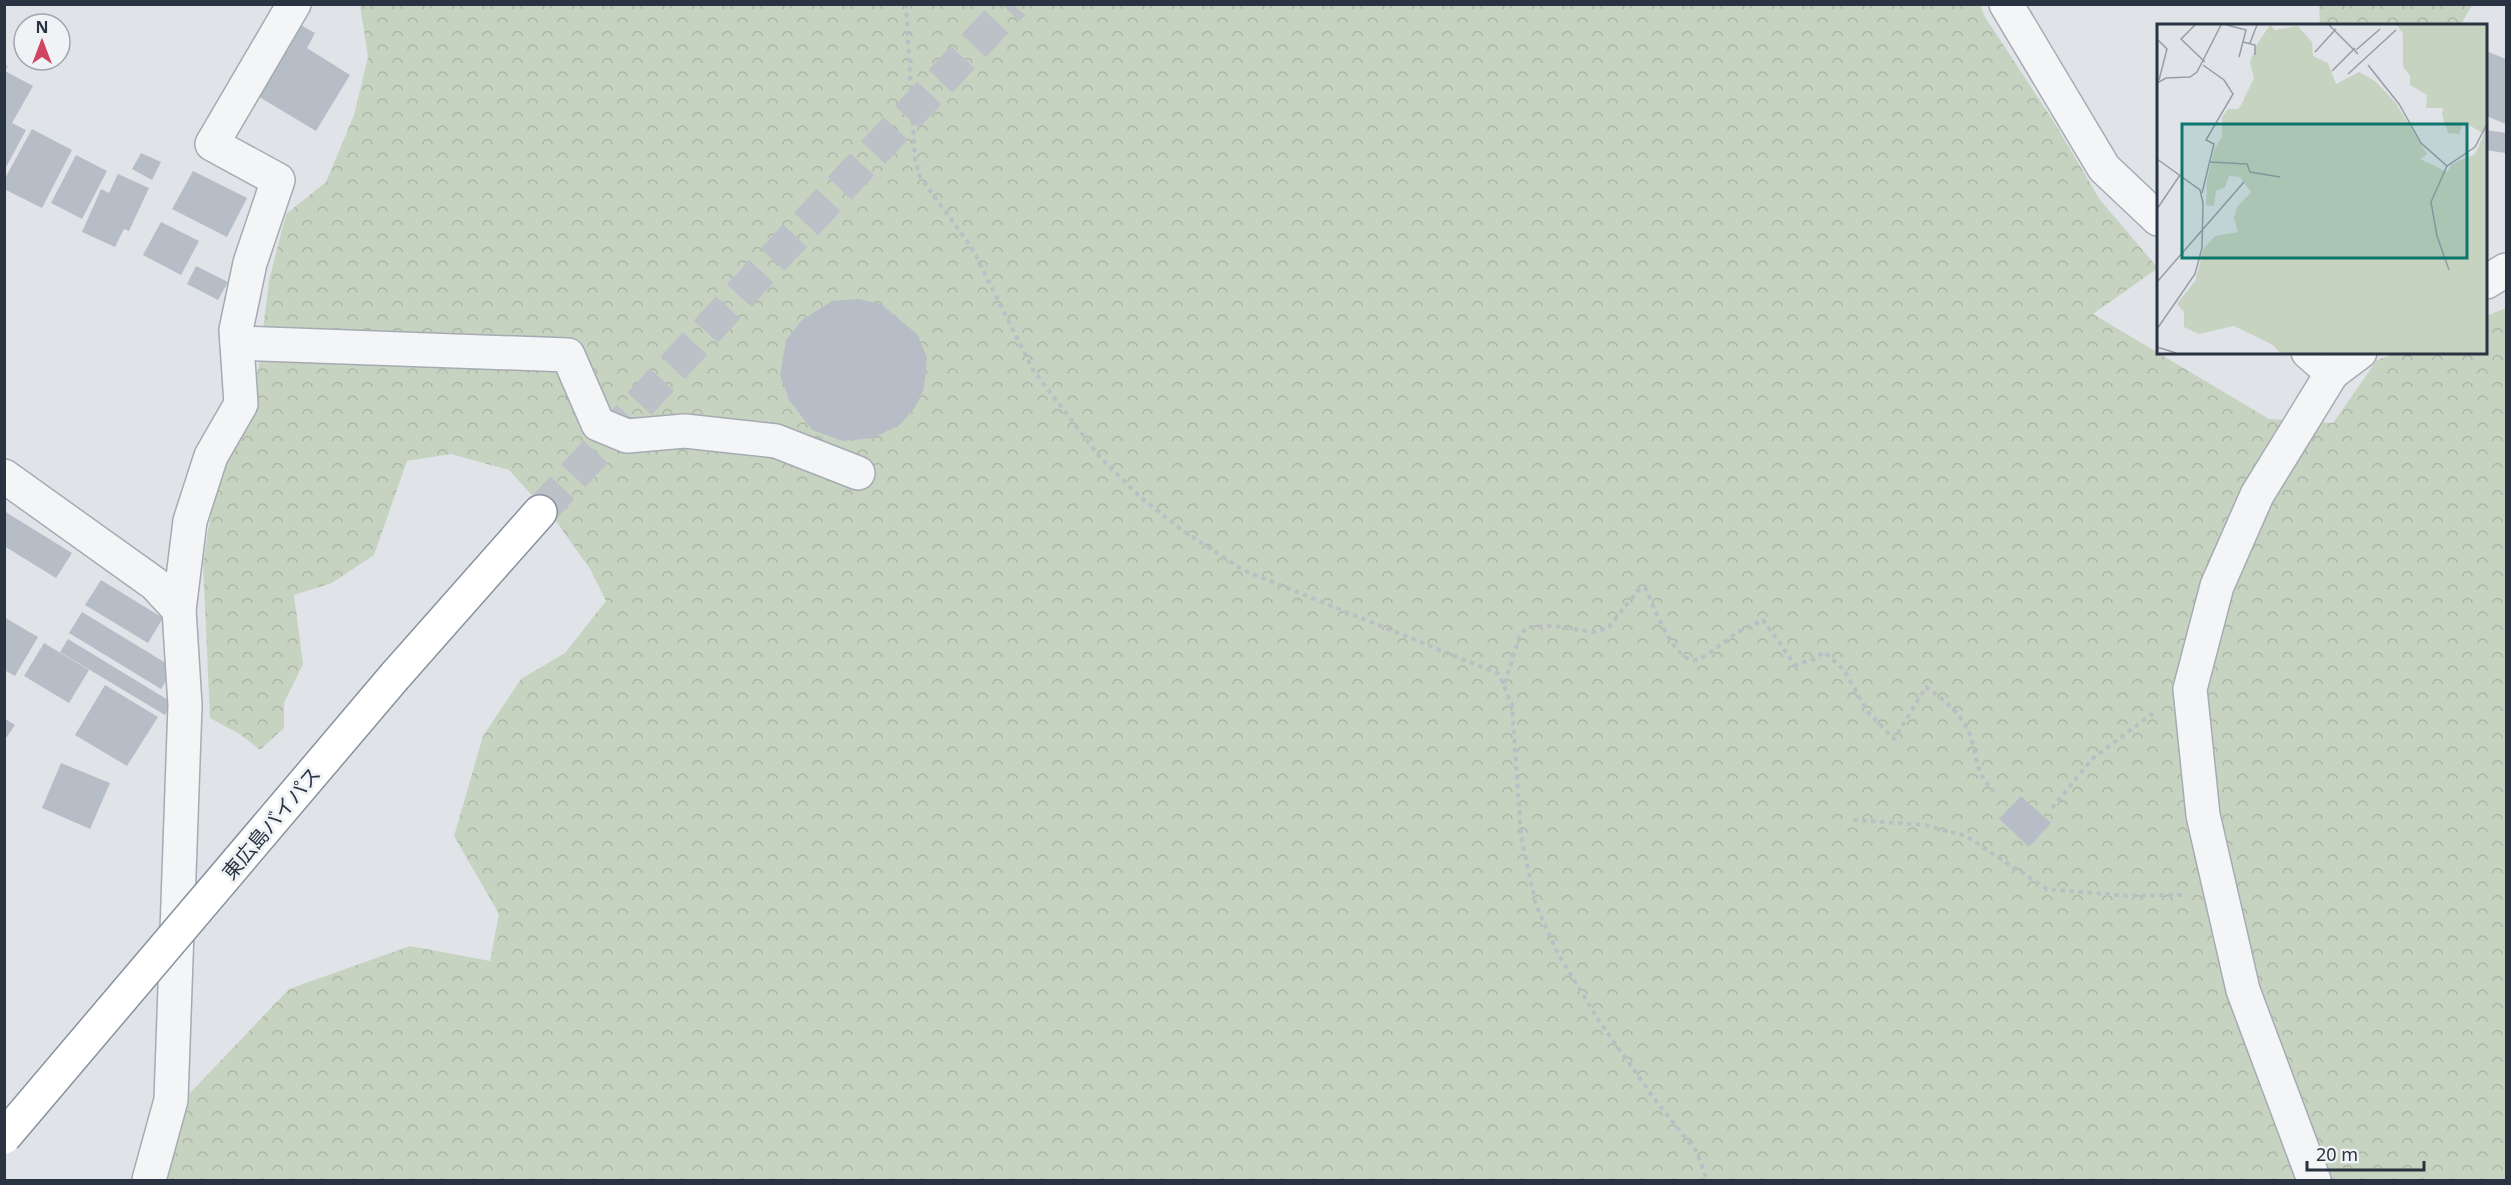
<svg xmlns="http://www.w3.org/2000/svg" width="2511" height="1185" viewBox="0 0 2511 1185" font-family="'Noto Sans','Noto Sans JP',sans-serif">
	<defs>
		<pattern id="forest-crowns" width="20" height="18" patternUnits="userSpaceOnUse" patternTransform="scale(1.5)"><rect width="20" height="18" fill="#c7d3c1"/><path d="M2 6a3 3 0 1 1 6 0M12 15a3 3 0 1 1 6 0" fill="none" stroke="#abb6a7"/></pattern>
	</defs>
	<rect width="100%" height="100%" fill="#e0e4e9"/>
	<!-- forest -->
	<g fill="url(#forest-crowns)">
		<polygon points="360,5 1980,5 1985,17 2054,122 2100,200 2158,268 2093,314 2269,419 2333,423 2377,360 2396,353 2486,352 2486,316 2506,308 2506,1180 167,1180 189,1094 289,989 410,946 490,961 499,914 454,836 483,736 521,679 565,653 606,601 590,569 558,524 509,470 451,454 407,461 374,555 332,583 294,595 303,664 284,703 284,728 260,750 241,735 210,718 203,564 215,484 258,370 269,281 286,214 326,182 354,115 368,57"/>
		<polygon points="2319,5 2319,4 2472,5 2460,26 2320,25"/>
	</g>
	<!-- building -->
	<g fill="#b7bdc6">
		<polygon points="299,24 315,33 307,48 350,75 316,131 256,95"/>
		<polygon points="2486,51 2506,59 2506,124 2486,116"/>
		<polygon points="4,64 8,66 5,71 33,86 12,123 26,130 4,171"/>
		<polygon points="32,129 72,150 42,208 4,189 4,180"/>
		<polygon points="2486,130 2506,133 2505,153 2486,150"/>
		<polygon points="141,153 161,162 152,180 132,169"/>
		<polygon points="76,155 107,171 82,219 51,203"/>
		<polygon points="193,171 247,198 227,237 172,209"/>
		<polygon points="118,174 149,188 129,231 124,229 115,247 82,232 101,189 109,193"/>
		<polygon points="161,222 199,241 181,275 143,255"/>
		<polygon points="196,266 228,282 218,300 187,284"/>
		<polygon points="859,299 881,304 918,335 927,358 925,379 923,391 915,407 901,424 873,438 843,441 812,430 789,400 780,375 786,340 802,320 832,301"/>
		<polygon points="4,511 72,553 56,578 4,546"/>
		<polygon points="101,580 163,618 148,643 85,605"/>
		<polygon points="82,612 174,668 161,689 69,633"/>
		<polygon points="4,617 38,637 15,676 4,670"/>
		<polygon points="68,639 173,703 165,715 60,652"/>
		<polygon points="44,643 89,670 69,703 24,676"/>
		<polygon points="105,685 158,717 127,766 75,735"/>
		<polygon points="4,718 15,725 4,741"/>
		<polygon points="61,763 110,783 90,829 42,808"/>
		<polygon points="2021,796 2051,823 2029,847 1999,819"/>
	</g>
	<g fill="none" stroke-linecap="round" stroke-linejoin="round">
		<!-- highway-tunnel -->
		<polyline stroke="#bbc1c7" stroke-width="33" stroke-dasharray="33 16" stroke-linecap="butt" points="540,512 758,275 1013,4"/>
		<!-- minor casing -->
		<g stroke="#a5abb3" stroke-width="36">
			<g id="minor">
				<polyline points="2006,4 2104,168 2158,219"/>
				<polyline points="2486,282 2506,270"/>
				<polyline points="237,343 568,355 598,424 627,436 685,431 776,441 858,473"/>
				<polyline points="2308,352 2332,373 2360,352"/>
				<polyline points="4,476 155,584 179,610 185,705 171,1100 149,1180"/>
				<polyline points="179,610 190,521 211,456 241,404 236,330 250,263 278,180 212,144 294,4"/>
				<polyline points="2314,1180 2243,990 2203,815 2190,689 2217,586 2257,495 2332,373"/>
			</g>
		</g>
		<!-- highway casing -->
		<g stroke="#8792a0" stroke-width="36">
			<polyline id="highway" points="395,676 540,512"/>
		</g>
		<!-- path -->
		<g stroke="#babfc4" stroke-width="4" stroke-dasharray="4.5 4.5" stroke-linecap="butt">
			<polyline points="906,4 915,159 920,177 972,248 1033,370 1099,456 1140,497 1182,530 1243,570 1499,674 1512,705 1521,836 1536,905 1556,950 1597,1018 1656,1101 1697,1152 1707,1180"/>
			<path d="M1505,683L1520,634L1528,627L1553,626L1595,632L1608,628L1640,588L1646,589C1653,605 1674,662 1695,660C1706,659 1727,638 1738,632C1746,628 1755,624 1763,620L1795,665L1814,659L1824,652L1844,670L1868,712L1894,739L1926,687C1945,700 1966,717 1972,741C1978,765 1976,772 1994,792"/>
			<polyline points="2052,808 2092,759 2156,711"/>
			<polyline points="1853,820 1925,825 1966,836 2047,889 2129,896 2184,895"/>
		</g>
		<!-- minor -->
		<use href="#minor" stroke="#f3f5f7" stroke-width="33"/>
		<!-- highway -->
		<use href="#highway" stroke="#fff" stroke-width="33"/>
		<!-- highway-bridge casing -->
		<g stroke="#8792a0" stroke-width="36" stroke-linecap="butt">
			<polyline id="highway-bridge" points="4,1137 395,676"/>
		</g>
		<!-- highway-bridge -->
		<use href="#highway-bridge" stroke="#fff" stroke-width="33"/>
	</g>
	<g text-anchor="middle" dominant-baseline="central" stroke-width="6" stroke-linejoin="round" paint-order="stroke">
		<!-- street labels -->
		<g font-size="20" fill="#293341" stroke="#f0f3f6">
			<text transform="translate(271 823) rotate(-50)">東広島バイパス</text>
		</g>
	</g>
	<!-- overview -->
	<g transform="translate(2157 24)">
		<rect width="330" height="330" fill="#e0e4e9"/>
		<path d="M113,1L118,6L141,2L155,18L156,32L171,39L179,60L202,48L218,57L238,78L270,130L263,135L290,148L295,140L318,130L327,110L307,98L302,110L291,109L285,91L286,84H269L270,71L253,61V52L246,43V10L240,1H330V329H123L116,321L77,302L42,310L27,303V288L20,280L38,257L47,224L58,212L81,208L77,194L80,183L94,168L83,153L72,152L68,163L59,167L57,182L49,181L50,155L58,124L65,113V93L71,85H81L84,81L97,54L93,38L100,20Z" fill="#c7d3c1"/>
		<path fill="none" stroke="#979da6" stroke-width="1.5" d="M38,1L24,15L48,38M70,1L89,6L82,33M172,1L201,30M0,15L10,25L2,56M86,18L98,21V31M93,19L100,1M199,26L223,5M158,28L179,5M211,41L242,80L264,119L290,142L318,123L330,100M175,47L198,24M191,50L239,6M0,59L9,54L33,53L40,48L64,1M0,135L43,166L46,179L45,224L38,250L0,305M52,138L90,140L93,148L123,153M290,142L274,178L280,212L292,246M45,169L57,120L49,116L76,70L67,56L46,41M0,185L23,151M0,258L87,158M0,323L19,329"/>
		<path fill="#0f766e" fill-opacity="0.15" stroke="#0f766e" stroke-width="3" d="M25,100H310V234H25Z"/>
		<rect width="330" height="330" fill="none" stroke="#293341" stroke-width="3"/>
	</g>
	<!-- border -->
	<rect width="2511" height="1185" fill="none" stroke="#293341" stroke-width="12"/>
	<!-- north arrow -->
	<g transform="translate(42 42)"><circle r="28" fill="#f0f3f6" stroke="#a0a6ae" stroke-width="1.5"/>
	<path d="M0-4.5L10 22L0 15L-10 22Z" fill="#cf4561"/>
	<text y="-9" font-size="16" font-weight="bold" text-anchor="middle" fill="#293341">N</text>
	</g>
	<!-- scale -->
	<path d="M2307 1161v9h117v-9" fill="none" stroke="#293341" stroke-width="3"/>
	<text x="2316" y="1161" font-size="18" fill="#293341" stroke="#f0f3f6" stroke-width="4.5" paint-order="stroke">20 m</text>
</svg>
